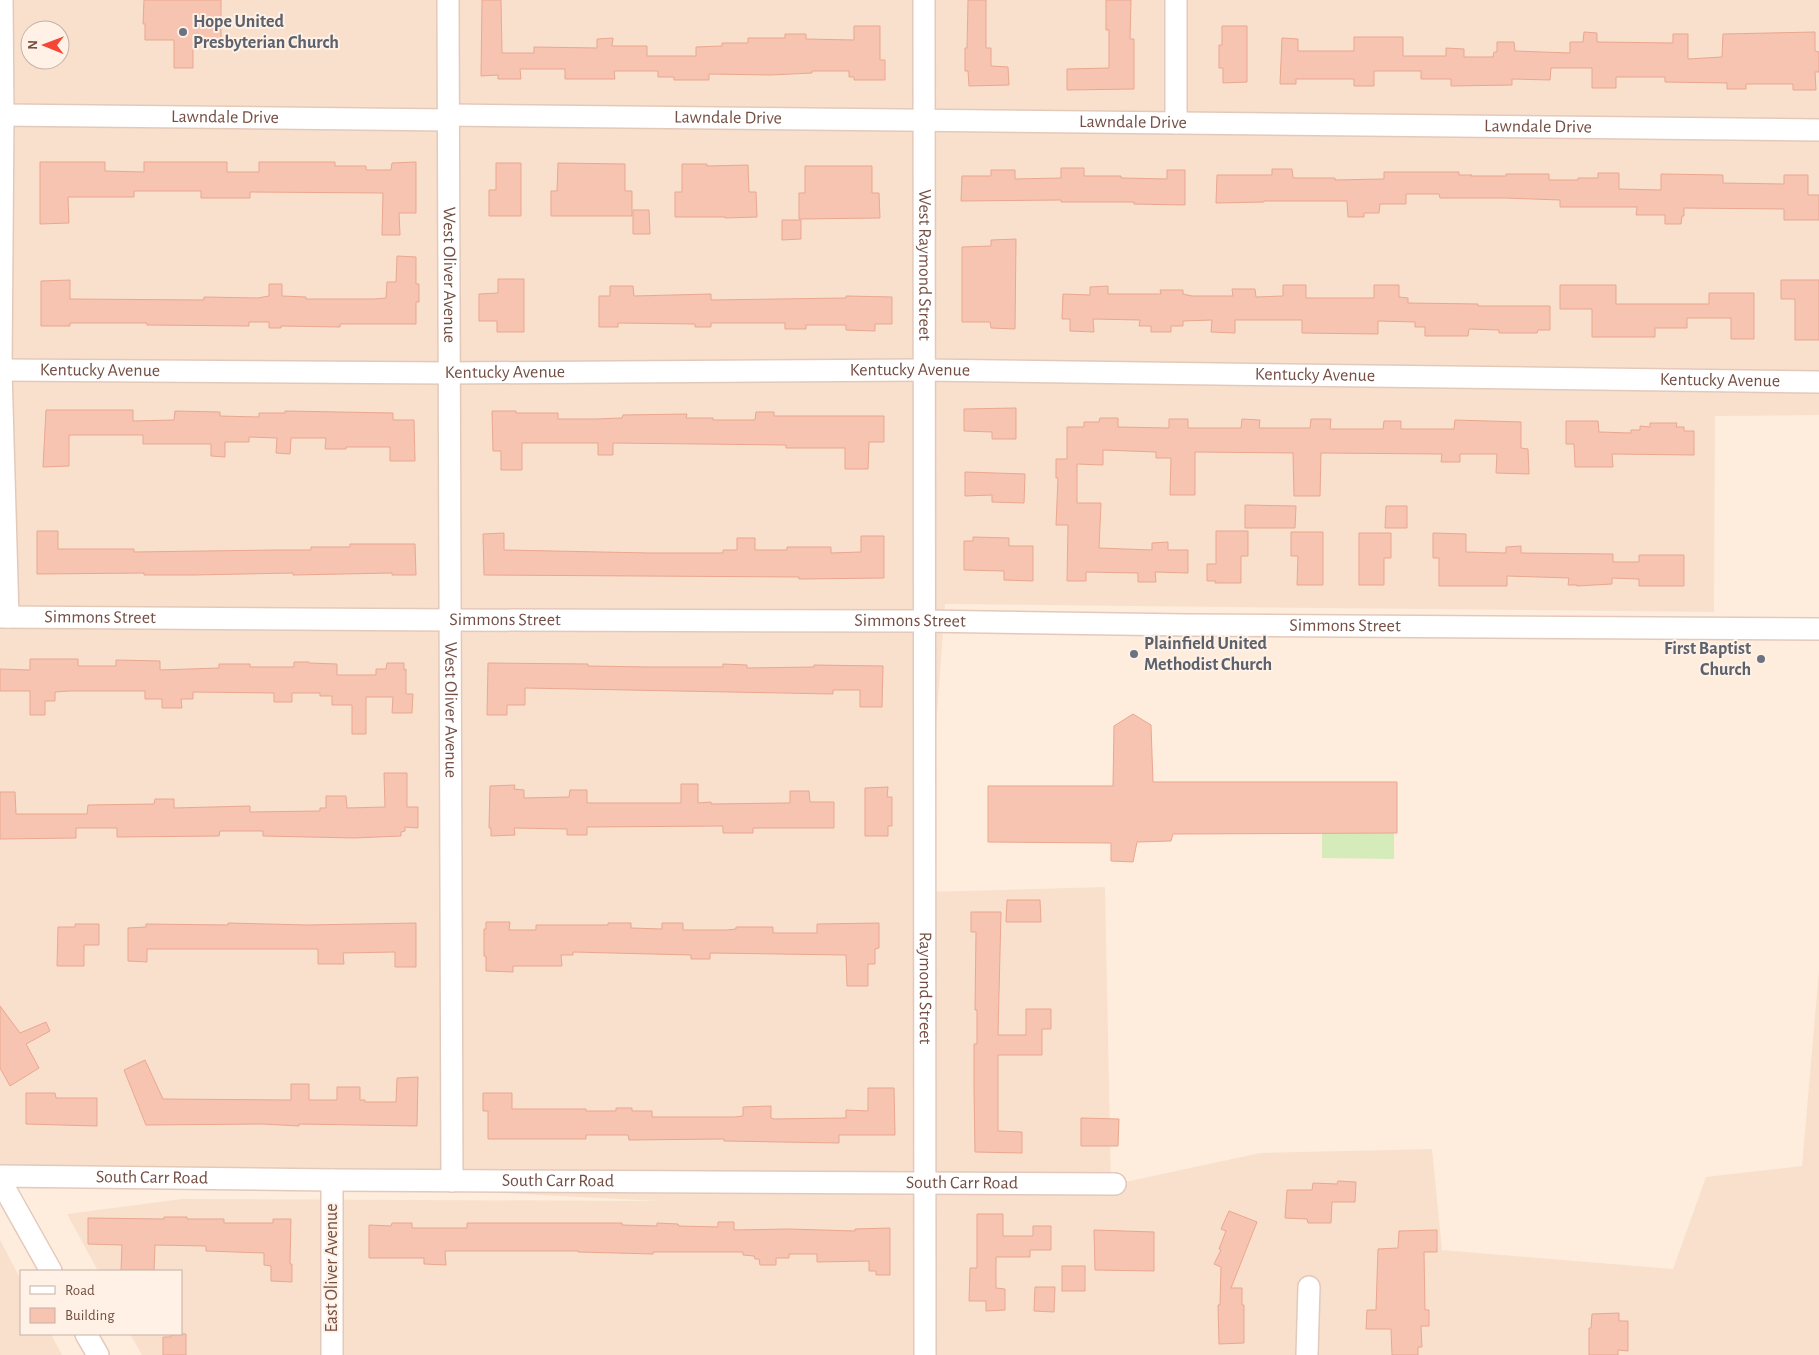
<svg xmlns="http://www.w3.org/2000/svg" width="1819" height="1355" viewBox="0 0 1819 1355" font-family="'Alegreya Sans',sans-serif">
	<rect width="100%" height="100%" fill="#feeddc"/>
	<!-- residential -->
	<g fill="#f8e0cd" fill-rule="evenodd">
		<path d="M0,0H1819V415L1715,416L1714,612L945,604L924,892L1105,887L1111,1185L1260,1153L1432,1149L1442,1250L1673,1269L1706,1177L1802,1166L1819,971V1355H142L130,1334H181V1271H98L67,1214L182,1199L658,1201L0,1167ZM30,30H60V60H30Z"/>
		<polygon points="0,1240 21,1280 21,1334 51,1334 62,1355 0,1355"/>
	</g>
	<!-- green -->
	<polygon fill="#d5ecba" points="1322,833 1394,833 1394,859 1322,858"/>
	<!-- building -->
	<g fill="#f6c4b1" stroke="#eaa790">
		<polygon points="144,0 221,0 221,43 193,43 193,68 174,68 174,40 145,40 145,24 143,24"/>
		<polygon points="482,0 501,0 502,53 534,53 534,47 597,48 597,39 613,38 612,46 647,46 647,56 696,56 696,47 722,46 722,43 748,43 748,38 785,38 785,34 806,34 806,39 854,40 854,26 880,26 880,60 885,60 885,80 854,80 854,77 849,77 849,71 812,71 812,73 770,75 709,74 709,80 674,80 674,77 658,77 658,71 614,71 615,79 565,79 565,69 520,69 521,79 498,79 498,75 481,76"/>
		<polygon points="968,0 986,0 986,48 991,48 991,66 1008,67 1009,85 969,86 968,71 965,71 965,48 967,48"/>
		<polygon points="1106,0 1131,0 1130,39 1134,39 1134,89 1067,90 1067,69 1109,68 1109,30 1106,30"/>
		<polygon points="1222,26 1247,26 1247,82 1223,83 1223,68 1219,68 1219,45 1222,45"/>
		<polygon points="1584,32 1597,33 1597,42 1673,43 1673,34 1688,34 1688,59 1722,57 1723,34 1815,32 1815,51 1819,52 1819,72 1815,72 1816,90 1793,90 1793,84 1746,84 1746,89 1727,89 1727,83 1665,82 1665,77 1616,77 1616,88 1592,88 1592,68 1551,68 1550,80 1512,79 1512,85 1451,86 1451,79 1421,79 1421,71 1374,71 1374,86 1354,86 1354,79 1296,79 1296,84 1280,84 1282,38 1298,39 1298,51 1354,51 1354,37 1403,37 1403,56 1446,56 1446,48 1464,49 1464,57 1493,57 1494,52 1497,52 1497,42 1514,42 1515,51 1570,53 1570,42 1583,42"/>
		<polygon points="40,162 105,162 105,171 144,172 144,162 227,162 227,172 259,172 259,162 335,162 335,166 366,166 366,170 391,170 392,163 416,162 416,213 399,213 400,235 382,235 383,193 250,192 250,198 201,198 201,191 134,191 134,197 68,197 69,223 40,224"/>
		<polygon points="496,163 521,163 521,216 489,216 489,190 496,190"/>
		<polygon points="558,163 625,164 625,191 632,191 632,216 551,216 551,191 557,191"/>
		<polygon points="682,164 707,164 707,166 748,165 749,192 756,192 757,217 725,218 725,217 675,217 675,192 682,192"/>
		<polygon points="805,166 872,166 872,193 879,193 880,218 799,219 799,193 805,193"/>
		<polygon points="1061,168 1084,168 1084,176 1121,176 1121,178 1167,179 1167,170 1185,170 1185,205 1134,204 1134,202 1061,202 1061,200 961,201 962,176 991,176 991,170 1015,170 1015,179 1061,178"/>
		<polygon points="1272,169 1292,169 1293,178 1335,178 1335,180 1384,179 1384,172 1459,172 1459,175 1472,175 1471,176 1506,176 1506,174 1549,174 1549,180 1578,180 1578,178 1598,178 1598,173 1619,173 1619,189 1661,190 1661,174 1723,175 1723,183 1784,184 1784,175 1808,175 1808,195 1819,195 1819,220 1784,220 1784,209 1684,208 1684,216 1682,216 1681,224 1665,224 1665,215 1636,215 1637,207 1560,207 1560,200 1505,198 1440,198 1439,194 1406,194 1406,204 1380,204 1379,213 1364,213 1364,217 1348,217 1347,201 1264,201 1264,202 1216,203 1217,175 1272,175"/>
		<polygon points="633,210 649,210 650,234 633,234"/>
		<polygon points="782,220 801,220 801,239 782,240"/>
		<polygon points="1016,239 1015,329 991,328 990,322 962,322 962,247 991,246 991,240"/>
		<polygon points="397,256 416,257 416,284 419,284 419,302 416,302 416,324 340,324 340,327 281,326 281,328 269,328 269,322 249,322 249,326 147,325 147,323 70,323 70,326 41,326 41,281 70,280 70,299 204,300 204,297 258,298 269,296 269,284 282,284 282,296 306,297 306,299 375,299 386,298 387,282 396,282"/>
		<polygon points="498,279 524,279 524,332 497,332 497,321 479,321 479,294 498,293"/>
		<polygon points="1781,280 1819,280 1819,340 1795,340 1795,299 1781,299"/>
		<polygon points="1283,285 1306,285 1306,298 1374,298 1374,285 1399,285 1399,297 1408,298 1408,303 1478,304 1478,306 1550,306 1550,330 1538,330 1537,333 1499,333 1499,330 1469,329 1468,336 1425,336 1425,327 1415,327 1415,322 1378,321 1378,334 1302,333 1302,320 1235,320 1235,333 1211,332 1212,320 1183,321 1183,326 1171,326 1171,332 1151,332 1151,326 1139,326 1140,320 1093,319 1094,332 1070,331 1070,319 1062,319 1063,294 1090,295 1090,287 1108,286 1108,294 1161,294 1160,290 1183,290 1183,294 1192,296 1233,296 1232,289 1255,289 1256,297 1283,296"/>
		<polygon points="1560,285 1616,285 1616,304 1709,304 1709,293 1754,293 1754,339 1731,339 1731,318 1687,318 1687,328 1655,328 1655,337 1592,337 1592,309 1560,309"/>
		<polygon points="610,286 633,286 634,296 711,294 711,300 846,298 846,296 892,297 892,324 875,324 875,331 846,330 846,325 806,325 806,329 785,329 785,323 711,323 711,327 695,327 695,324 618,323 618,327 599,327 599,296 610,296"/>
		<polygon points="1016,408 1016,439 992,439 992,432 964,431 964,409"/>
		<polygon points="46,410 133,410 133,421 174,420 175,411 220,412 220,416 259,417 259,413 285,413 285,411 393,413 393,420 414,420 415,461 390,461 390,447 346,447 346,449 325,449 326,438 291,438 290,454 276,453 277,438 249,437 249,442 225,442 225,457 211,456 211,444 143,444 143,435 69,435 69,466 43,467"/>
		<polygon points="492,411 516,411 516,413 558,413 558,419 596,419 622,418 623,415 687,414 686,418 713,418 713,420 755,420 756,412 774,412 774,416 884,416 884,442 869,442 868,469 845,469 845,448 786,448 786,445 613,443 613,455 598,455 598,443 522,443 522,470 501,470 501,451 493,451"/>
		<polygon points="1100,418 1118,418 1118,427 1169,428 1169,419 1188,419 1188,428 1241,428 1242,419 1260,420 1259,428 1310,428 1311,419 1331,419 1330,429 1383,429 1384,421 1401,421 1401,429 1454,429 1455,420 1521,422 1521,448 1528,449 1529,474 1496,473 1497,454 1460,454 1460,462 1441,462 1442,454 1321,453 1320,496 1294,496 1293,453 1195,452 1195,495 1170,495 1171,458 1156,458 1156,452 1103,450 1103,465 1077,464 1077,503 1101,503 1099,548 1152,550 1152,543 1168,542 1168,550 1188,550 1188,573 1155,572 1156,582 1138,582 1138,573 1086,572 1086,581 1067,581 1068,525 1056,525 1058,478 1056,478 1056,459 1067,459 1067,427 1084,427 1084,422 1099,422"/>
		<polygon points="1566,421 1598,421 1599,432 1631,433 1631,430 1640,430 1640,426 1650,427 1650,423 1677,423 1676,427 1684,427 1684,431 1694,431 1694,455 1612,454 1613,467 1575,467 1574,444 1566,444"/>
		<polygon points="965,472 1025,474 1024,503 992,502 992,495 965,496"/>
		<polygon points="1245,505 1296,506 1295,528 1245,528"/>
		<polygon points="1386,506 1407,506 1407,528 1385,528"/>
		<polygon points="37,531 58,531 58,549 134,549 134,552 275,550 311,550 311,547 350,547 350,544 415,544 416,575 392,575 392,573 293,575 293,573 193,575 144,575 144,573 37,574"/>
		<polygon points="1216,531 1248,531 1248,556 1241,556 1241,583 1215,583 1216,581 1207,581 1207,564 1216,564"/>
		<polygon points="1291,532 1323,532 1323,585 1297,585 1298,556 1291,556"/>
		<polygon points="504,533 504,550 649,553 723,553 723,550 737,550 737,538 755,538 755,550 787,550 787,547 831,547 831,553 861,552 861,536 884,536 884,578 799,579 799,577 484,575 483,534"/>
		<polygon points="1359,533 1391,533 1391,558 1384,558 1384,585 1359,585"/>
		<polygon points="1433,533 1466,534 1466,552 1506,553 1506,547 1521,546 1521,553 1613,554 1613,562 1639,562 1639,555 1684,555 1684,586 1639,586 1639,579 1612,578 1612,584 1577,586 1577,585 1568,585 1569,578 1507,576 1507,586 1439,586 1439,558 1433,558"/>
		<polygon points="973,537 1009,538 1009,546 1033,546 1033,581 1004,580 1004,571 964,570 964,541 973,541"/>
		<polygon points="30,659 78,659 78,666 116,666 116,660 160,661 160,670 219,668 219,664 250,664 250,667 294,667 294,662 309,662 309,663 337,664 337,675 376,675 376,669 386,669 387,663 404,663 404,670 406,669 406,694 413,694 412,713 392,713 393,697 366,697 366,734 352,734 352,705 332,705 332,696 320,696 320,693 292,693 292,702 274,702 274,693 193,692 193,699 181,699 182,708 162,708 162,699 145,699 145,691 69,691 55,692 55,701 45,701 45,715 30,715 30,691 0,691 0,669 30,670"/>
		<polygon points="488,663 588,664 588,666 648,667 723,667 723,664 747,665 747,668 814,667 814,665 883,666 882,707 860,707 860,690 833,690 833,694 525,688 525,705 507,705 507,715 487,715"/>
		<polygon points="1133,714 1151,725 1153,782 1397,782 1397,833 1173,834 1171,841 1137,842 1133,862 1111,861 1111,843 988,842 988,786 1113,786 1114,726"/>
		<polygon points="384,773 407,773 407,807 418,807 418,828 405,827 405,831 401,832 401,836 354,838 263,836 263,831 220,831 219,836 117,837 117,828 76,828 76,838 0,839 0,792 15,792 16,814 87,814 88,805 154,804 155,799 174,799 174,808 250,806 250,812 320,811 320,808 326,808 326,796 346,796 347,808 385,807"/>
		<polygon points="681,784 698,784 698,803 711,802 711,804 785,803 790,803 790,791 809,791 810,802 834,802 834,828 753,828 753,833 723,833 723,826 587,827 587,835 567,835 567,829 514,828 515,835 491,836 491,828 489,828 490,786 515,785 514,789 524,790 524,798 569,797 570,790 587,790 587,803 681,803"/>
		<polygon points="888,787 887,797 892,797 892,826 888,826 888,836 865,836 865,788"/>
		<polygon points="1007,900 1040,900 1041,922 1006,922"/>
		<polygon points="971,912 1001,912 998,1035 1026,1035 1026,1009 1051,1009 1051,1029 1042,1029 1042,1055 998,1055 998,1131 1022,1132 1022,1153 975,1152 974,1088 974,1044 977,1044 977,1010 975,1010 976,932 971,932"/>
		<polygon points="486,922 510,922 509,930 536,930 536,925 608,925 608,923 631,923 631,928 662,929 662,923 683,923 683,930 727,930 736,929 736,927 773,927 773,933 817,933 817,924 879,923 879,948 875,949 875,964 868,964 868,986 847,986 846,955 710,953 710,959 691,959 691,955 573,952 573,955 561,955 562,966 513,966 513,972 486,971 486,956 484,956 484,929 486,929"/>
		<polygon points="228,923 308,925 416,923 416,967 395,967 395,952 343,953 344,964 318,964 318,949 147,949 147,962 128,961 128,928 146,927 146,924 228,925"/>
		<polygon points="75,924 99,924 99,945 84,945 84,966 57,966 58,927 75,927"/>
		<polygon points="0,1006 20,1033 46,1022 50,1031 26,1044 39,1068 10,1086 0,1068"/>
		<polygon points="145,1060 163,1099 291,1100 291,1084 309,1084 309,1100 337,1100 337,1087 360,1087 360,1100 365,1100 365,1102 396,1102 397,1078 418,1077 417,1126 299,1124 299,1126 263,1124 146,1125 124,1070"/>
		<polygon points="868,1088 894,1088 895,1135 839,1135 839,1143 724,1141 724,1139 629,1140 628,1135 586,1135 586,1139 488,1139 488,1111 483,1111 483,1093 512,1093 512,1109 586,1109 586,1111 616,1111 616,1108 632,1108 632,1111 652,1111 652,1117 735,1117 743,1116 743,1107 771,1106 771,1118 774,1119 846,1118 846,1110 868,1111"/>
		<polygon points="26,1093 55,1093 56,1098 97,1098 97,1126 26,1124"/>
		<polygon points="1081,1118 1119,1119 1118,1146 1081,1146"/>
		<polygon points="1338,1181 1356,1182 1355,1202 1332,1202 1331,1223 1308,1223 1307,1219 1285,1218 1287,1190 1312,1190 1313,1183 1337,1184"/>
		<polygon points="1229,1211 1257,1222 1231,1288 1242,1288 1242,1305 1244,1305 1244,1343 1219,1344 1218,1305 1220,1305 1221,1267 1214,1264 1221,1250 1219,1249 1226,1231 1221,1229"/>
		<polygon points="977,1214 1003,1214 1003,1236 1033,1236 1033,1226 1051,1226 1051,1250 1030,1250 1030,1257 996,1257 996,1288 1005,1289 1005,1310 986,1311 986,1301 969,1301 970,1268 977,1268"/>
		<polygon points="164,1217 187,1217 187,1219 224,1219 224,1223 273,1223 273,1219 291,1219 290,1264 292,1264 292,1282 271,1281 271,1266 264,1265 264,1253 206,1251 206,1246 155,1245 154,1271 121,1271 122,1245 88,1244 88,1218 164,1219"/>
		<polygon points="718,1222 734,1222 734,1230 789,1229 855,1231 855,1229 890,1228 890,1275 876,1275 876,1271 869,1271 869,1261 817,1262 817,1254 789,1254 789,1258 776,1258 776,1265 760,1265 759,1259 755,1259 754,1256 743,1255 743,1252 653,1252 653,1254 578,1252 578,1251 445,1251 446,1265 424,1264 424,1258 369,1258 369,1225 391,1226 392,1223 412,1223 412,1228 467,1228 467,1223 622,1223 622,1225 657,1226 657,1223 678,1224 679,1226 718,1227"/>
		<polygon points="1094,1230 1154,1232 1154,1271 1095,1270"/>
		<polygon points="1437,1230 1437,1252 1424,1252 1425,1310 1429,1310 1429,1326 1421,1326 1422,1347 1418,1347 1418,1355 1392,1355 1391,1329 1366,1329 1367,1310 1376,1310 1378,1249 1398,1248 1399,1231"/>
		<rect x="1062" y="1266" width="23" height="25"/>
		<polygon points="1035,1287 1055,1287 1054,1312 1034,1311"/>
		<polygon points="1619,1313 1619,1321 1628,1321 1628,1351 1618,1350 1618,1355 1589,1355 1589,1328 1591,1328 1592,1314"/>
		<polygon points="171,1334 186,1334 186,1355 163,1355 163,1337 171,1337"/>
	</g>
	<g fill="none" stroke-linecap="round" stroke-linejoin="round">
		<!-- minor casing -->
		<g stroke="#e4c9bb" stroke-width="24">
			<g id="minor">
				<polyline points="2,0 3,115 1,370 8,617"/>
				<path id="s1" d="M448,0L452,1181"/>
				<path id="s2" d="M924,0L925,1355"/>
				<polyline points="1176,0 1176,123"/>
				<path id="s3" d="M3,115L448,120"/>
				<path id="s4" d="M448,115L1819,130"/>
				<path id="s5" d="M1,370L449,373L923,370L1819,382"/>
				<path id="s6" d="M0,617L450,620L923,621L1186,625L1819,629"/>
				<path id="s7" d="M0,1176L332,1180L1115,1184"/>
				<polyline points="0,1180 51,1271"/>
				<polyline points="86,1334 98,1355"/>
				<polyline points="332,1355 332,1180"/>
				<polyline points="1307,1355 1309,1287"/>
			</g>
		</g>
		<!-- minor -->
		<use href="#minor" stroke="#fff" stroke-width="21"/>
	</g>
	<!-- markers -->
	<g fill="#6b7280" stroke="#fff1e5" stroke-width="2">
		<circle cx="183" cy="32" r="5"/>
		<circle cx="1134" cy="654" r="5"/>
		<circle cx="1761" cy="659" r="5"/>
	</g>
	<g text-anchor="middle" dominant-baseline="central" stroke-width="4" stroke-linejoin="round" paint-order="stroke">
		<!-- worship labels -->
		<g font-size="18" font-weight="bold" fill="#5b616d" stroke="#fff1e5" text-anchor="start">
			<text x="193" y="22">Hope United<tspan x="193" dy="21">Presbyterian Church</tspan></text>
			<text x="1144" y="644">Plainfield United<tspan x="1144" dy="21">Methodist Church</tspan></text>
			<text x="1751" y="649" text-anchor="end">First Baptist<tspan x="1751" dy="21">Church</tspan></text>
		</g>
		<!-- street labels -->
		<g font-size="18" fill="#754f43" stroke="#fff1e5">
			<text stroke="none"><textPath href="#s3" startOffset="222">Lawndale Drive</textPath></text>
			<text stroke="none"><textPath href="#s4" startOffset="280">Lawndale Drive</textPath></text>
			<text stroke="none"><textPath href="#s4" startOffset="685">Lawndale Drive</textPath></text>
			<text stroke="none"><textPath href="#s4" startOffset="1090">Lawndale Drive</textPath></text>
			<text stroke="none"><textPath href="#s2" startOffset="265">West Raymond Street</textPath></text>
			<text stroke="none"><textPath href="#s1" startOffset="275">West Oliver Avenue</textPath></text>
			<text stroke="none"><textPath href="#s5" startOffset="99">Kentucky Avenue</textPath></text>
			<text stroke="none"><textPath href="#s5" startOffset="909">Kentucky Avenue</textPath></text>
			<text stroke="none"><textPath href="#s5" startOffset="504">Kentucky Avenue</textPath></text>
			<text stroke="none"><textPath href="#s5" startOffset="1314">Kentucky Avenue</textPath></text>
			<text stroke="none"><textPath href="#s5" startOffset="1719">Kentucky Avenue</textPath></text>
			<text stroke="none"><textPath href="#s6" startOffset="100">Simmons Street</textPath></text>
			<text stroke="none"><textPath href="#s6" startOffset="505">Simmons Street</textPath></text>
			<text stroke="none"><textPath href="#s6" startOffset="910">Simmons Street</textPath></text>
			<text stroke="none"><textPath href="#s6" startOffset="1345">Simmons Street</textPath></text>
			<text stroke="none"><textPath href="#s1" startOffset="710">West Oliver Avenue</textPath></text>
			<text stroke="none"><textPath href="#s2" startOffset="988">Raymond Street</textPath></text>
			<text stroke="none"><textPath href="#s7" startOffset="152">South Carr Road</textPath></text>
			<text stroke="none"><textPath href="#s7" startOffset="558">South Carr Road</textPath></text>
			<text stroke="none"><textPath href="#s7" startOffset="962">South Carr Road</textPath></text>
			<text transform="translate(332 1268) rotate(-90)">East Oliver Avenue</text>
		</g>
	</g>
	<!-- legend -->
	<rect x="20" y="1270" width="162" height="65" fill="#fff1e5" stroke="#c8b0a4"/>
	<rect x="30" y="1286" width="25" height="8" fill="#ffffff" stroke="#c8b0a4"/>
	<text x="65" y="1295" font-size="15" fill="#754f43">Road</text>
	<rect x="30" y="1308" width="25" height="15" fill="#f6c4b1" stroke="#c8b0a4"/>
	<text x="65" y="1320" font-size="15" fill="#754f43">Building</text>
	<!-- north arrow -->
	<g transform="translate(45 45) rotate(271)"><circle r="24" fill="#fff1e5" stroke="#c8b0a4"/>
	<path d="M0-4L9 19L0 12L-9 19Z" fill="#f44735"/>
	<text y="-8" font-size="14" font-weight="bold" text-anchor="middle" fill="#754f43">N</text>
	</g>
</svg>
